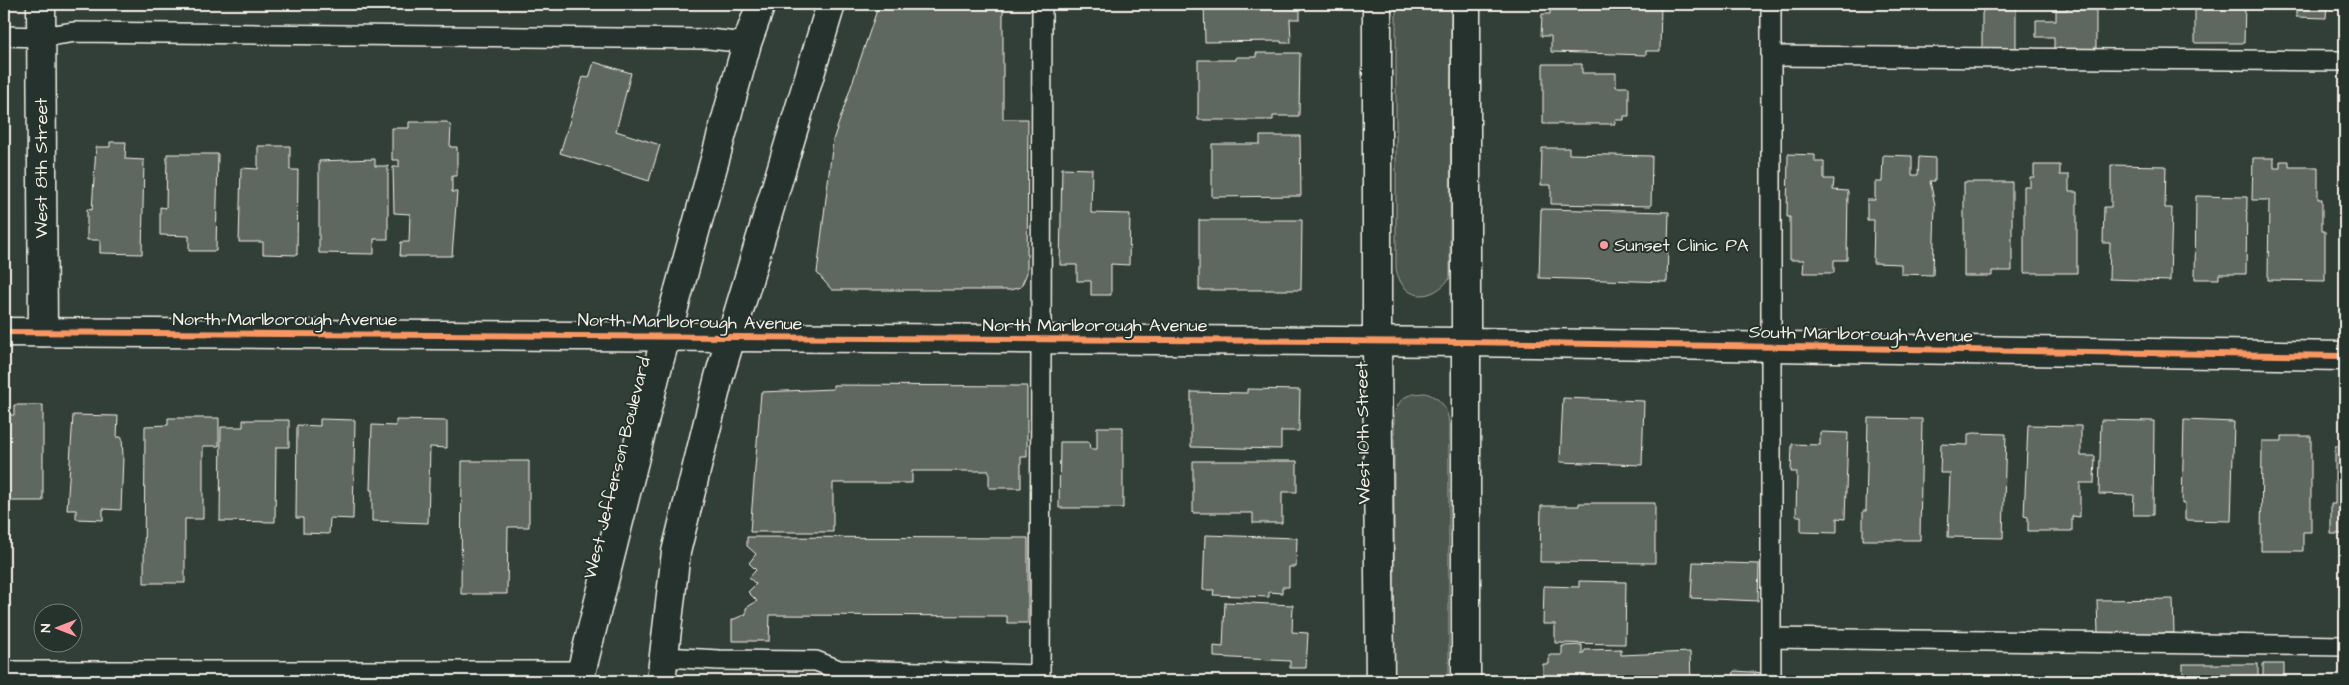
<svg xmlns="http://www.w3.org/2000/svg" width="2349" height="685" viewBox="0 0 2349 685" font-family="'Architects Daughter',sans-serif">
	<rect width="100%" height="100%" fill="#323e38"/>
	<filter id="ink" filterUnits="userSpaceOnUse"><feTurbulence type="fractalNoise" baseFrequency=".02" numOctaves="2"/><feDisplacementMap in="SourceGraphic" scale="10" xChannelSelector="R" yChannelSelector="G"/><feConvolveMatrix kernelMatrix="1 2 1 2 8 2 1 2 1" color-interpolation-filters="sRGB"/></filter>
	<g filter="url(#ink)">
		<!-- green -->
		<g fill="#4c564f" stroke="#a0a49c">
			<path d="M1396,4H1451L1450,278C1432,302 1403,302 1396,269Z"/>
			<path d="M1426,393C1441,399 1447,406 1449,423V681H1394V417C1399,397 1405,394 1426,393Z"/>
		</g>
		<!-- building -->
		<g fill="#5f6861" stroke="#f4f1e8">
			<polygon points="879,4 1003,4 1003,119 1028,119 1027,273 1021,287 1010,290 832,290 817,273 833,140"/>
			<polygon points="1204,4 1300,4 1300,19 1290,19 1291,43 1281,43 1281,41 1205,42"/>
			<polygon points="1550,4 1661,4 1660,51 1646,51 1646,55 1551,52 1551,36 1541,36 1542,14 1550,14"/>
			<polygon points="1985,4 2016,4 2016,50 1982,49 1982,14"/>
			<polygon points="2067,4 2096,4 2096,49 2054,49 2054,37 2036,37 2036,20 2056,20 2056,10 2067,10"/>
			<polygon points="2195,4 2245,4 2244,43 2195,43"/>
			<polygon points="2296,4 2327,4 2326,18 2296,17"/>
			<polygon points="1256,53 1300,53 1299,116 1273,116 1273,120 1198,120 1198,60 1236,60 1236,57 1256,57"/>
			<polygon points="594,62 631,73 616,131 660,145 649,181 560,153 583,77 589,78"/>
			<polygon points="1543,64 1582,64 1582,73 1616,73 1616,87 1629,87 1629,116 1624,116 1624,120 1615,120 1615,124 1543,124"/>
			<polygon points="409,122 447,122 451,126 450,147 457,147 457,176 452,176 452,192 457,192 452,256 400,256 401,242 409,242 410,214 394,213 393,167 399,167 399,160 392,160 392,128 409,128"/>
			<polygon points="1260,136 1300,136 1301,196 1212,197 1212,144 1260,144"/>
			<polygon points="110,142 126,142 125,159 144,160 142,254 100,253 100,240 87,240 87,209 92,210 96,147 110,147"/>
			<polygon points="258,146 290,146 290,170 298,170 297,255 263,254 263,242 239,242 241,168 258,169"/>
			<polygon points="1542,148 1569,148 1569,154 1652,156 1651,206 1551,204 1551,185 1541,185"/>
			<polygon points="167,154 218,154 216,251 189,251 189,236 160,235 160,207 166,208"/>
			<polygon points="1788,154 1815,155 1815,162 1824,162 1824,179 1834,179 1833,190 1848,191 1847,260 1834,260 1834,273 1803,273 1804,260 1790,260 1790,217 1787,217"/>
			<polygon points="1883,155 1912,156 1912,175 1918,175 1919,157 1935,158 1935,181 1930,181 1935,205 1933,275 1901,274 1901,264 1873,263 1874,220 1867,220 1867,200 1875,200 1875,182 1882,182"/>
			<polygon points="2253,158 2274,158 2274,168 2280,168 2280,161 2289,161 2289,167 2318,167 2318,199 2322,199 2322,231 2325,231 2325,281 2268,280 2269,200 2252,200"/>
			<polygon points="375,159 375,166 388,166 388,239 374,239 374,254 319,253 319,161"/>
			<polygon points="2034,165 2060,165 2060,175 2069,175 2069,192 2077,192 2077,273 2024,273 2024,186 2030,186 2030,177 2034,177"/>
			<polygon points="2111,165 2166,166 2165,208 2172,208 2170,281 2109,279 2110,243 2103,243 2104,207 2111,207"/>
			<polygon points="1062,168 1092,169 1091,213 1130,214 1129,265 1111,264 1111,295 1091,295 1091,281 1077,281 1077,265 1060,265"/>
			<polygon points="1964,182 2012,182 2012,271 1992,271 1992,276 1964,276"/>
			<polygon points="2196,196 2247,197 2246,274 2219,274 2219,279 2195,279"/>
			<polygon points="1541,209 1669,212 1667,282 1539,278"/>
			<polygon points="1199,220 1302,220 1301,290 1199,290"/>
			<polygon points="833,385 1027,386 1027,457 1021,457 1021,488 989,488 989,471 912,471 912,483 833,483 833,532 750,532 761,392 833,389"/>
			<polygon points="1247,389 1300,390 1299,431 1281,431 1281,449 1191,447 1191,392 1247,393"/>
			<polygon points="1563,398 1644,401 1642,465 1560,462"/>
			<polygon points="14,405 43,405 43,501 4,501 4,415 14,415"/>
			<polygon points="73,415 118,416 117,437 122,437 123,457 121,510 103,509 103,520 76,519 76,510 67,510"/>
			<polygon points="168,418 219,418 219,446 203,446 203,519 185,519 185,583 144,583 145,426 168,425"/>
			<polygon points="1868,418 1922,419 1920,540 1863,540 1863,511 1866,511"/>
			<polygon points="320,419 355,420 353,519 330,518 329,534 303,533 303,518 296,518 297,425 320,426"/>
			<polygon points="243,420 289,420 289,447 276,447 275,522 220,521 221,427 243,427"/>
			<polygon points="396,420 447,421 447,448 430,447 428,523 372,521 372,490 370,490 372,425 396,426"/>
			<polygon points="2101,420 2154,421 2153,515 2133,515 2134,495 2099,494"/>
			<polygon points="2184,420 2234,422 2231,521 2185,520 2185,503 2182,503"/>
			<polygon points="2028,425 2081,426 2081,456 2095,456 2094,483 2080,483 2080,517 2072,516 2072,531 2028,531 2028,517 2024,516"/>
			<polygon points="1097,427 1123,427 1123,508 1059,508 1060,442 1089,442 1090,449 1097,449"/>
			<polygon points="1820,432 1848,433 1845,519 1837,518 1837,533 1801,532 1801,516 1796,516 1797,472 1791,472 1792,444 1820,445"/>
			<polygon points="1974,433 2006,434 2003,538 1948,537 1950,473 1940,473 1941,444 1968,445 1968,434"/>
			<polygon points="2282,436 2311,436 2311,532 2303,532 2303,551 2261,551 2262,441 2282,441"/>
			<polygon points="2335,446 2345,446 2345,534 2331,534 2331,504 2335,504"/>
			<polygon points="462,461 529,461 529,527 508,527 507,594 461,594"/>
			<polygon points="1193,461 1297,461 1297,492 1282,492 1282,523 1253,523 1253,513 1193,513"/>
			<polygon points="1579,503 1655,503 1655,563 1540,562 1541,506 1579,506"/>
			<polygon points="1205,535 1297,538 1296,567 1289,567 1289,587 1282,587 1282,593 1269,592 1269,597 1213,595 1214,590 1203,590"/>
			<polygon points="747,537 1028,538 1028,623 1007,623 1007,616 770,615 769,641 732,641 732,620 746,614 746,608 757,601 748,592 756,584 749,578 756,570 749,563 756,554 747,546"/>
			<polygon points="1693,562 1759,564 1758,601 1691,598"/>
			<polygon points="1579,581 1626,582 1625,644 1555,643 1555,624 1543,624 1544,586 1579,587"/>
			<polygon points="2173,599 2174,633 2098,634 2097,600"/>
			<polygon points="1225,602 1293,605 1292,632 1308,633 1306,668 1290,668 1290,661 1214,657 1214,646 1223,647"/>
			<polygon points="1582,645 1582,655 1585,650 1621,649 1621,655 1690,652 1691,681 1543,681 1543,664 1549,664 1549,655 1562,655 1562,646"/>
			<rect x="2183" y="664" width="75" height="17"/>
			<rect x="2263" y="664" width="21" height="17"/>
			<polygon points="1734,671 1766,673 1765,681 1733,681"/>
		</g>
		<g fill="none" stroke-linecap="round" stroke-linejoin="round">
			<!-- service casing -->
			<g stroke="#f4f1e8" stroke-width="22">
				<g id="service">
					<polyline points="4,36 41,37 75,32 709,39 747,43"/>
					<polyline points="1772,56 2345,61"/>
					<polyline points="1771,638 1771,4"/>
					<polyline points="664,657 719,660 816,661 839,670 1040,675"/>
					<polyline points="4,671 582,671"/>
					<polyline points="1040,681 1042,4"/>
					<polyline points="1771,681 1771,638 2345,646"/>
				</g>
			</g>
			<!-- minor casing -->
			<g stroke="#f4f1e8" stroke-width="31">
				<g id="minor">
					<polyline points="41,4 43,332"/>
					<polyline points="4,332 1466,342 2345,356"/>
				</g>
			</g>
			<!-- tertiary casing -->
			<g stroke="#f4f1e8" stroke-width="31">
				<g id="tertiary">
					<polyline points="1377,4 1377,342 1380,681"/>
					<polyline points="1466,4 1466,681"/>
				</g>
			</g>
			<!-- secondary casing -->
			<g stroke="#f4f1e8" stroke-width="31">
				<g id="secondary">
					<polyline points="579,681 656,373 747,43 761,4"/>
					<polyline points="661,681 676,552 719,377 831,4"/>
				</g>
			</g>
			<!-- service -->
			<use href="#service" stroke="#26332d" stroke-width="19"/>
			<!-- minor -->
			<use href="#minor" stroke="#26332d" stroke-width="28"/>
			<!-- tertiary -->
			<use href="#tertiary" stroke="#26332d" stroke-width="28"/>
			<!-- secondary -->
			<use href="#secondary" stroke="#26332d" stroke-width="28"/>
			<!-- cycleway casing -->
			<g stroke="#26332d" stroke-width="9">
				<polyline id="cycleway" points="4,332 1466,342 2345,356"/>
			</g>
			<!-- cycleway -->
			<use href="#cycleway" stroke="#f99763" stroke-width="6"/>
		</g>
	</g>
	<!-- markers -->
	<circle fill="#ff9aa2" stroke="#26332d" stroke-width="2" cx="1604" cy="245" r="5"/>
	<g text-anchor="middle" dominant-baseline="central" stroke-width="4" stroke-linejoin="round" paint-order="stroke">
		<!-- street labels -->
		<g font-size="18" fill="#f4f1e8" stroke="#26332d">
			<text transform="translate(41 168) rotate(-90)">West 8th Street</text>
			<text x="285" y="319">North Marlborough Avenue</text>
			<text transform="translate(690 322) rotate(1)">North Marlborough Avenue</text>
			<text x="1095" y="325">North Marlborough Avenue</text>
			<text transform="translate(1861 334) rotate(1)">South Marlborough Avenue</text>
			<text transform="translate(1363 433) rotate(-91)">West 10th Street</text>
			<text transform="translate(617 468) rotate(-76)">West Jefferson Boulevard</text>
		</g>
		<!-- poi labels -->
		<g font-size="18" fill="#f4f1e8" stroke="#26332d" text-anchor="start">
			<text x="1614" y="245">Sunset Clinic PA</text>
		</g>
	</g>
	<!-- margin -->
	<rect width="2349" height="685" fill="none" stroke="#26332d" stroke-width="20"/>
	<rect x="10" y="10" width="2329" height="665" fill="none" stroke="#f4f1e8" stroke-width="2" filter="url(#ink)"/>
	<!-- north arrow -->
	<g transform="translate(58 628) rotate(270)"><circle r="24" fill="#26332d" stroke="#787f78"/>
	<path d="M0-4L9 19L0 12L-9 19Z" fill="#ff9aa2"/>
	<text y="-8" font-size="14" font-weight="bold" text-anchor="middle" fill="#f4f1e8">N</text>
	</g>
</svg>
